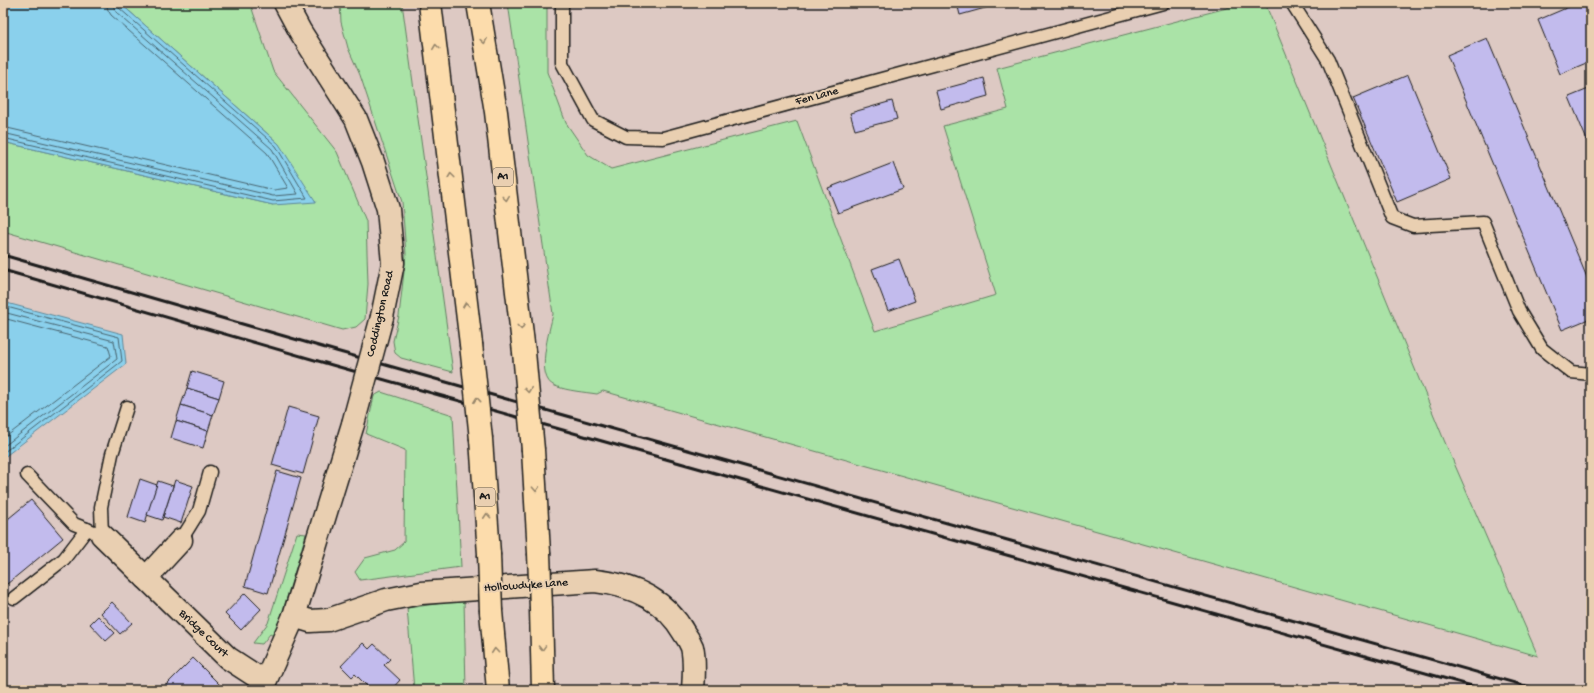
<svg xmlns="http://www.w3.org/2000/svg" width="1594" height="693" viewBox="0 0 1594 693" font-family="'Gochi Hand',sans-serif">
	<rect width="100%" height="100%" fill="#ddc9c3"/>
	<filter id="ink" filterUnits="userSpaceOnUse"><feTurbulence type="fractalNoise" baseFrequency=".025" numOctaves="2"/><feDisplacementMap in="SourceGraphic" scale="8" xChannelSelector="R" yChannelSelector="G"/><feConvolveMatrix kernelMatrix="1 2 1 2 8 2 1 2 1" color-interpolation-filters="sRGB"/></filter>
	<g filter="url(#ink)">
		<!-- green -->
		<g fill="#aae3a7" stroke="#638062">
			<polygon points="120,3 250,3 273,71 337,152 366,221 368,284 365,319 356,327 342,330 3,231 3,142 273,205 279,144"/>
			<polygon points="340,3 402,3 453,372 401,358 395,353 393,341 399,316 406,254 402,202 360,75 348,48 341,22"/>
			<path d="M508,3H547V72L566,123L588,155L611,169L797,121L875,331L996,295L943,126L1008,109L997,68L1246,3H1265L1444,440L1538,656L603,391L597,394C584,392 568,391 555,386C534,378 550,330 553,314Z"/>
			<polygon points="381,392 453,415 461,567 360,580 355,572 365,558 395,550 404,542 405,450 366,434 374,396"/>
			<polygon points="297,533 306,534 275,637 270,634 262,644 253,643 268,623"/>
			<polygon points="464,600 466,690 414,690 407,608"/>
		</g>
		<!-- water -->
		<g fill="#8ad0ec" stroke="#5e8899">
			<polygon points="3,3 120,3 279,144 316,202 273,205 3,142"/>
			<polygon points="3,302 123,334 126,364 3,458"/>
		</g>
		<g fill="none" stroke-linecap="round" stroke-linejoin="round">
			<!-- shore -->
			<g stroke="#48646f" stroke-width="1">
				<polyline points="3,127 274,190 288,188 267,153 111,15 108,10 106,3"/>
				<polyline points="3,133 273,196 298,194 272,149 116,12 112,3"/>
				<polyline points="3,138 273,201 307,198 276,146 119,8 117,3"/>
				<polyline points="3,306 119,337 122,361 3,453"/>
				<polyline points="3,312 114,341 117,359 3,447"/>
				<polyline points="3,318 108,346 111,356 3,439"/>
			</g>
		</g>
		<!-- building -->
		<g fill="#c2bbed" stroke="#1c1c1c">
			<polygon points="957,3 1003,3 960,15"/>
			<polygon points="1578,3 1591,3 1591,61 1560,74 1538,20"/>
			<polygon points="1487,38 1591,287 1591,318 1562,330 1447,55"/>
			<polygon points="1408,75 1451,179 1397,202 1353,98"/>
			<polygon points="984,78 988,96 941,109 936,91"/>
			<polygon points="1591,88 1591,150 1569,97"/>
			<polygon points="892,101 897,119 855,130 850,113"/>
			<polygon points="893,163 903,189 838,213 828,188"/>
			<polygon points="899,259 915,301 888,311 872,269"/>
			<polygon points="192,371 224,381 219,398 187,388"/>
			<polygon points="187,388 219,398 213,415 181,405"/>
			<polygon points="181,405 213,415 208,431 176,421"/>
			<polygon points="288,407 319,416 303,474 272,465"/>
			<polygon points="176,421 208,431 203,448 171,438"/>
			<polygon points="277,471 301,478 268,593 245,586"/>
			<polygon points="140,479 157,485 145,523 128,517"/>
			<polygon points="175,480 193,486 181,523 163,517"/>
			<polygon points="158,481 173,486 162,520 147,515"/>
			<polygon points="31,500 63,538 7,584 3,580 3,523"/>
			<polygon points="245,593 261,609 241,630 225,614"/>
			<polygon points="112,602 132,623 120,634 101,613"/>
			<polygon points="98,616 115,633 106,641 90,624"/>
			<polygon points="363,643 369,649 374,644 390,659 384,665 400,680 391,690 367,690 369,688 355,674 352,677 341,666"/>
			<polygon points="193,658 222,687 220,690 161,690"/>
		</g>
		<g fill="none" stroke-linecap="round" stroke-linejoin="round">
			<!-- service casing -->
			<g stroke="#1c1c1c" stroke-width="15">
				<g id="service">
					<polyline points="562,3 562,63 593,120 626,137 663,138 1163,3"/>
					<polyline points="1292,3 1328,60 1392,218 1413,226 1483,222 1519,311 1542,349 1571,372 1591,374"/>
					<polyline points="27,475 74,524 102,535 101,507 112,454 127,407"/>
					<polyline points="181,540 199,511 210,472"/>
					<polyline points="14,598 64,559 87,529"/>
				</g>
			</g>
			<!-- minor casing -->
			<g stroke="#1c1c1c" stroke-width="25">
				<g id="minor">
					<polyline points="102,535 228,658 265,682"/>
					<polyline points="146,578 181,540"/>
					<path d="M294,616L310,621L328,620L386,600L421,593L595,581C632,585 665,599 684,633C687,637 690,642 692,647C695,660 694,677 693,690"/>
				</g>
			</g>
			<!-- tertiary casing -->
			<g stroke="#1c1c1c" stroke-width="25">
				<g id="tertiary">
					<polyline points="285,3 300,31 356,119 373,162 388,209 393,263 382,317"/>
					<polyline points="259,690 265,682 294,616 353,424"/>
				</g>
			</g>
			<!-- trunk casing -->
			<g stroke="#1c1c1c" stroke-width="25">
				<g id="trunk">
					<polyline points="430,3 471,344"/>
					<polyline points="478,3 496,112 524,352"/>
					<polyline points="481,439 489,554"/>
					<polyline points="533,450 539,553"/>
					<polyline points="541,609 543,690"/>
					<polyline points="491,611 498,690"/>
				</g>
			</g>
			<!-- service -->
			<use href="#service" stroke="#e9cfb1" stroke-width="12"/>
			<!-- minor -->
			<use href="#minor" stroke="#e9cfb1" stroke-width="22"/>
			<!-- tertiary -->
			<use href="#tertiary" stroke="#e9cfb1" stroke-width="22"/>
			<!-- trunk -->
			<use href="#trunk" stroke="#fcdcac" stroke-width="22"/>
			<!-- rail -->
			<g stroke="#1c1c1c" stroke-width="3">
				<polyline points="3,255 336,351 1540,690"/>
				<polyline points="3,270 332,365 1486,690"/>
			</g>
			<!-- tertiary-bridge casing -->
			<g stroke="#1c1c1c" stroke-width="25" stroke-linecap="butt">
				<polyline id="tertiary-bridge" points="353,424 382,317"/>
			</g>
			<!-- trunk-bridge casing -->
			<g stroke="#1c1c1c" stroke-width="25" stroke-linecap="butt">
				<g id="trunk-bridge">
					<polyline points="471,344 481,439"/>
					<polyline points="524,352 533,450"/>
					<polyline points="539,553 541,609"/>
					<polyline points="489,554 491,611"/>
				</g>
			</g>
			<!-- tertiary-bridge -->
			<use href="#tertiary-bridge" stroke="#e9cfb1" stroke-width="22"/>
			<!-- trunk-bridge -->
			<use href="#trunk-bridge" stroke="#fcdcac" stroke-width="22"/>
		</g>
		<!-- one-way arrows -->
		<defs><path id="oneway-chevron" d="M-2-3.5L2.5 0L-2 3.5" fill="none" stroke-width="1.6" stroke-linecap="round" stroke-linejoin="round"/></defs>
		<g stroke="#97866b">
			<use href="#oneway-chevron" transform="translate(484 41) rotate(81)"/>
			<use href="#oneway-chevron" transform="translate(436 47) rotate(-97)"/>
			<use href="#oneway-chevron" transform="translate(451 176) rotate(-97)"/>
			<use href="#oneway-chevron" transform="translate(506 198) rotate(83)"/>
			<use href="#oneway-chevron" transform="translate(466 305) rotate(-97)"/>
			<use href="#oneway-chevron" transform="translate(521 327) rotate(83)"/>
			<use href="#oneway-chevron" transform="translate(528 390) rotate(84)"/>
			<use href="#oneway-chevron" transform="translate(477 400) rotate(-96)"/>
			<use href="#oneway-chevron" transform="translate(536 489) rotate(87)"/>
			<use href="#oneway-chevron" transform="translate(487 516) rotate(-94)"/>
			<use href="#oneway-chevron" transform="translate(542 648) rotate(88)"/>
			<use href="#oneway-chevron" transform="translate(495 651) rotate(-95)"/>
		</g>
	</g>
	<g text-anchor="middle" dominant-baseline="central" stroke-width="4" stroke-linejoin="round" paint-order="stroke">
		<!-- shield labels -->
		<g fill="#e9cfb1" stroke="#5a5249" stroke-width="1">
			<rect x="493" y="168" width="20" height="18" rx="3"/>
			<rect x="475" y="488" width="20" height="18" rx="3"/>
		</g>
		<g font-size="11" font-weight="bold" fill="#1c1c1c">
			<text x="503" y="177">A1</text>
			<text x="485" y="497">A1</text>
		</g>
		<!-- street labels -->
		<g font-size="12" fill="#1c1c1c" stroke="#e9cfb1">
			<text transform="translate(817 97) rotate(-15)">Fen Lane</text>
			<text transform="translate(381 314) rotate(-77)">Coddington Road</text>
			<text transform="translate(526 586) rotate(-4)">Hollowdyke Lane</text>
			<text transform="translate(203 634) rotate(44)">Bridge Court</text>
		</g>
	</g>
	<!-- margin -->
	<rect width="1594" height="693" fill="none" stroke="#e9cfb1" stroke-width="16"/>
	<rect x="8" y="8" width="1578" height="677" fill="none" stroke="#1c1c1c" stroke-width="1.5" filter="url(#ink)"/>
</svg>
